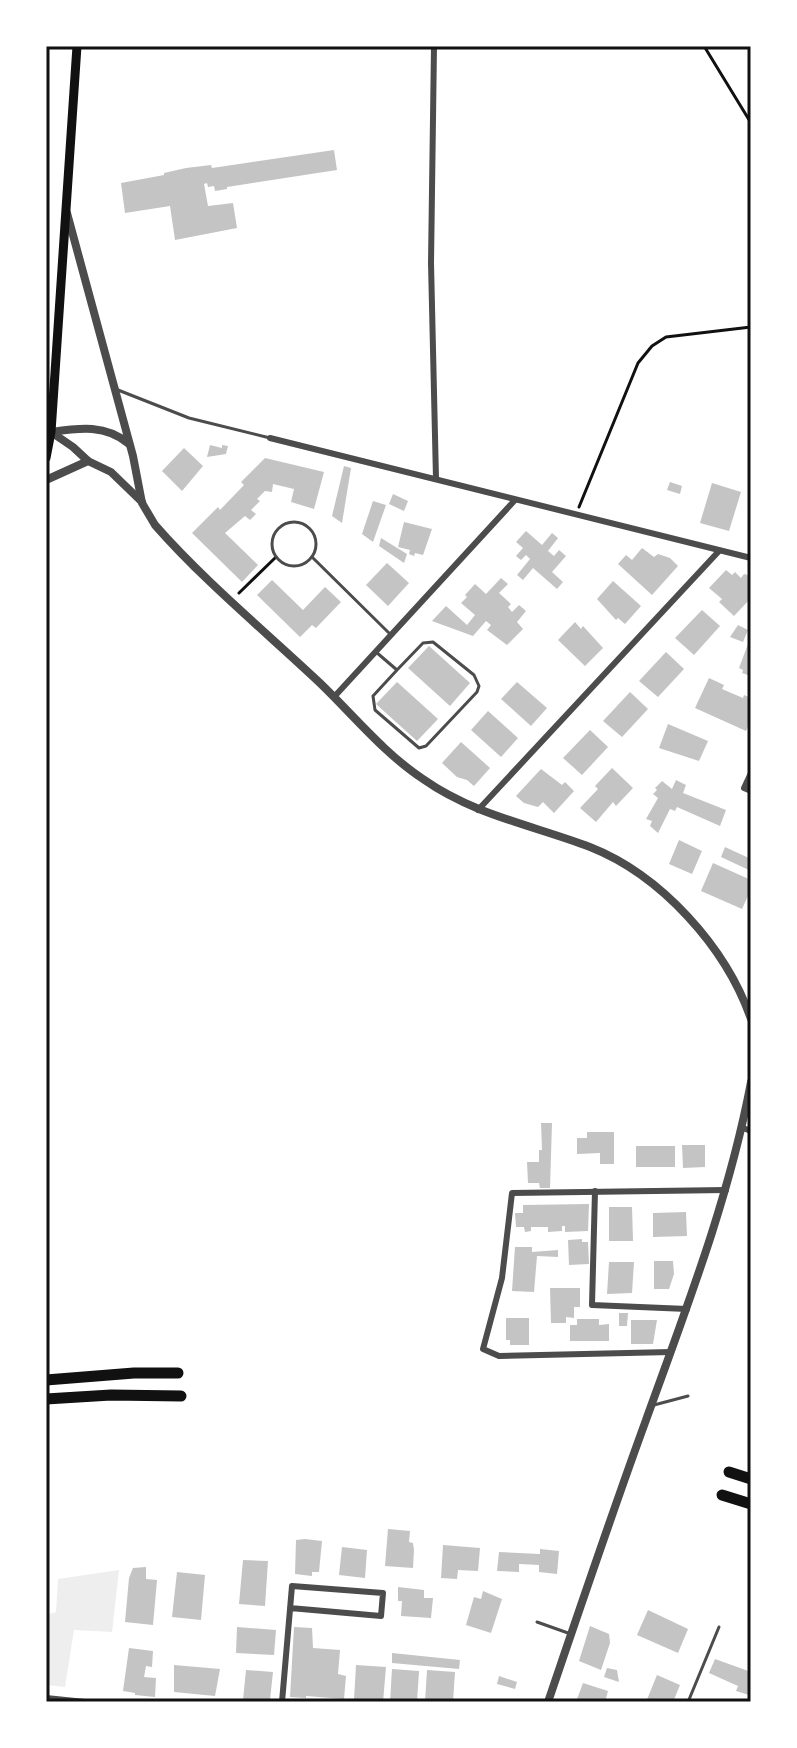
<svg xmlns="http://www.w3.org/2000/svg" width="797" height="1748" viewBox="0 0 797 1748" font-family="'IBM Plex Sans',sans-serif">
	<rect width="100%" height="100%" fill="#fff"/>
	<!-- green -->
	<polygon fill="#eee" points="119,1570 112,1632 74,1630 65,1687 46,1685 46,1615 56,1612 58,1579"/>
	<!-- building -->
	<g fill="#c4c4c4">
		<polygon points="334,150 337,170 227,187 227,189 215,191 214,186 208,187 207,183 204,184 208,206 233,203 237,228 175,240 170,206 125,213 121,183 164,175 164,173 186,168 211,165 212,168"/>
		<polygon points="210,445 222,448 222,445 228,446 226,454 207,457"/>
		<polygon points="184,448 203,466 182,491 162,471"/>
		<polygon points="265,458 324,472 314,509 291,502 294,489 273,484 272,492 265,491 257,499 260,501 251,510 256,514 250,520 245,516 225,533 258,565 242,582 192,533 218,507 220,510 244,485 241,482"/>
		<polygon points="344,466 351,468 342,523 332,516"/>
		<polygon points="670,482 682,486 680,494 667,490"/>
		<polygon points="712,483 741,492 729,531 700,523"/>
		<polygon points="393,494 408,501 404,511 389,504"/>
		<polygon points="373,501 386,505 373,542 362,534"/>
		<polygon points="404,522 432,529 423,555 415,553 414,556 409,554 410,550 398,547"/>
		<polygon points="526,531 542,545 552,533 558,538 548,551 554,556 559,550 566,556 552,572 563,582 557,589 533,568 523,580 517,575 530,559 526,555 521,560 516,556 523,548 516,542"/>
		<polygon points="381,538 407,554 404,563 379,546"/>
		<polygon points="642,548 654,557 658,554 670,558 678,566 652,595 618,564 626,555 632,560"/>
		<polygon points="387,563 409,583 388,606 366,585"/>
		<polygon points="726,570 732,575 735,572 741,578 744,574 751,576 751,598 734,616 719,602 722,599 709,588"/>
		<polygon points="501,578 508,584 499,593 511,604 508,607 512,612 519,605 526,611 517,622 523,629 507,645 487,630 491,625 486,621 473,636 432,621 446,606 467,625 475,615 461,603 467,597 465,595 475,584 486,594"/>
		<polygon points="272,580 303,610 325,587 341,602 316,628 312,625 300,637 257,595"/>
		<polygon points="613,581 641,606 625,624 618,618 616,620 597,599"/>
		<polygon points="702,610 720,626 694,655 675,638"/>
		<polygon points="575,622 581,629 583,626 603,648 585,666 558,640"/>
		<polygon points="738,625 748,630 743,642 730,637"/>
		<polygon points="748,644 751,645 751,676 742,673 743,670 739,668"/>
		<polygon points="429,646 470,683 450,706 408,668"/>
		<polygon points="666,652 684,669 658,697 639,681"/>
		<polygon points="709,678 724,685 722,689 743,698 744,695 751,698 751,720 746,731 695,708"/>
		<polygon points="397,682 438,719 417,741 376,704"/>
		<polygon points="517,682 547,708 531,726 501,699"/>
		<polygon points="630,692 648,709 622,737 603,721"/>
		<polygon points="488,711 518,738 501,757 471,730"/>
		<polygon points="668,724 708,741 699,761 659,748"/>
		<polygon points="590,730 608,747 582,775 563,758"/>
		<polygon points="461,742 490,768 474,786 467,780 457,777 442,763"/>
		<polygon points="612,768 633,788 616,806 613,802 596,822 580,808 598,789 595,786"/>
		<polygon points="541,769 562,785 565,782 574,791 554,813 543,802 538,807 524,803 516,796"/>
		<polygon points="676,780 686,785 683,793 726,810 720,826 677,807 675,811 670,809 658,833 650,826 652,821 646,819 658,798 653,794 657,790 655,788 662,781 672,789"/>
		<polygon points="679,840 702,851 692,874 669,864"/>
		<polygon points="725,847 751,859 751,871 721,857"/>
		<polygon points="713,863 751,880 751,889 742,909 701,891"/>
		<polygon points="541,1123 552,1123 550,1188 540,1188 539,1183 528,1183 527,1162 539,1162 539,1150 542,1150"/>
		<polygon points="587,1132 614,1132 614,1164 600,1164 600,1153 577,1154 577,1138 587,1138"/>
		<polygon points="682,1145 705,1145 705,1167 683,1168"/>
		<rect x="636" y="1146" width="39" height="21"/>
		<polygon points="589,1204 588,1231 565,1232 565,1226 562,1226 562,1231 548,1232 548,1227 531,1227 531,1231 525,1232 524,1227 516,1227 515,1213 523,1213 523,1205"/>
		<polygon points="609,1207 632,1207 633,1241 609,1241"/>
		<polygon points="686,1212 687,1236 653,1237 653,1213"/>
		<polygon points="582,1239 582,1242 588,1242 589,1264 569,1265 568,1240"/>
		<polygon points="515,1247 532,1247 532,1252 558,1250 558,1257 537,1256 534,1292 512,1291"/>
		<polygon points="654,1261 673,1261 674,1274 669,1289 654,1289"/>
		<polygon points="609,1262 634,1262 632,1293 607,1294"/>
		<polygon points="550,1288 580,1288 580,1307 574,1307 574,1318 566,1317 566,1323 551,1323"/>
		<polygon points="619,1313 628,1313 627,1326 619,1326"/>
		<polygon points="506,1318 529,1318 529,1345 510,1345 510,1340 506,1340"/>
		<polygon points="577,1319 599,1319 599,1325 609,1324 609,1341 570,1341 570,1325 577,1325"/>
		<polygon points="631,1320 657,1320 653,1344 631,1344"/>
		<polygon points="388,1529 410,1531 409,1542 413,1543 414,1550 413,1568 385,1566"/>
		<polygon points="305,1539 322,1541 319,1572 312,1572 312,1576 295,1574 296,1540"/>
		<polygon points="443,1545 480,1548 478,1571 458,1570 457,1579 441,1578"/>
		<polygon points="342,1547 367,1550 365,1578 339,1575"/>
		<polygon points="540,1549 559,1551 557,1574 539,1572 539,1565 519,1564 519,1572 497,1571 499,1552 540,1554"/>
		<polygon points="243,1560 268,1561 265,1606 239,1604"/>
		<polygon points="146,1567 146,1579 157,1580 153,1625 125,1622 129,1578 133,1568"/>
		<polygon points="177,1572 205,1575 201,1620 172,1617"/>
		<polygon points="398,1587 424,1590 424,1598 433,1598 431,1618 401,1616 402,1601 398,1601"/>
		<polygon points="483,1591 502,1599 491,1633 466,1625 474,1597 481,1599"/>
		<polygon points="648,1610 688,1629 678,1653 637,1635"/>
		<polygon points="590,1626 609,1634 610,1643 601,1670 579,1661"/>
		<polygon points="237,1627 276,1630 274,1655 236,1653"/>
		<polygon points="294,1627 312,1628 313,1648 340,1650 338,1674 346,1676 344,1699 306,1696 306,1698 290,1697"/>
		<polygon points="129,1648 153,1651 152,1667 146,1666 144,1677 156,1678 155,1697 135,1695 135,1693 123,1691"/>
		<polygon points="392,1653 460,1660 459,1669 392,1663"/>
		<polygon points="715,1659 751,1672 749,1695 736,1691 738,1686 709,1673"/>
		<polygon points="174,1665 220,1669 215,1696 174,1692"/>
		<polygon points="356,1665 386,1667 383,1702 354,1700"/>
		<polygon points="607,1668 617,1670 619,1682 604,1677"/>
		<polygon points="392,1669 419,1671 417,1702 390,1702"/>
		<polygon points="246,1670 273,1672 270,1700 243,1700"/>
		<polygon points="427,1670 455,1672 453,1702 425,1702"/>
		<polygon points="657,1675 680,1685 673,1702 646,1702"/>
		<polygon points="499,1676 517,1682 515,1689 497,1684"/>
		<polygon points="583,1683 608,1691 605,1702 576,1702"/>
	</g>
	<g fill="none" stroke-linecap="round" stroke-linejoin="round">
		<!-- path -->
		<g stroke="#111" stroke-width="3">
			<polyline points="704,46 751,123"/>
			<polyline points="579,507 638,363 652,346 666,337 751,327"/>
			<polyline points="239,593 276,557"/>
		</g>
		<!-- service -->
		<g stroke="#4c4c4c" stroke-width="3">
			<polyline points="118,390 189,418 270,438"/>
			<circle cx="294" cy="544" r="22"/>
			<polyline points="312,557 391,635"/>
			<polyline points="376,652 397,670 373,696 375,710 419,748 426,746 477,692 479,686 474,675 433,642 423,643 397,670"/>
			<polyline points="654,1405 688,1396"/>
			<polyline points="537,1622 568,1633"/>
			<polyline points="688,1702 719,1627"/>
		</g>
		<!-- minor -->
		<g stroke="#4c4c4c" stroke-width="6">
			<polyline points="434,46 431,263 436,479"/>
			<polyline points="270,438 751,558"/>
			<polyline points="334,697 515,500"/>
			<polyline points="751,773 744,788 751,791"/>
			<polyline points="478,810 719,551"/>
			<polyline points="743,1128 751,1131"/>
			<polyline points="595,1191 592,1305 687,1309"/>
			<polyline points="671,1352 499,1356 483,1349 502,1278 512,1193 726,1190"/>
			<polyline points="46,1698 85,1702"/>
			<polyline points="282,1702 292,1586 383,1593 381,1616 290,1608"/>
		</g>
		<!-- tertiary -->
		<g stroke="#4c4c4c" stroke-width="8">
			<path d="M67,213L133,456L142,503L155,525C204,581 267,633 321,684C354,716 385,754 423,779C474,815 532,825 590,847C661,875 726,947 751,1019"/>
			<polyline points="51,432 73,447 88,461 111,472 142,502"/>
			<path d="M51,432C79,428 106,424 129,444"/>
			<polyline points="46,480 88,461"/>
			<path d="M548,1702C580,1608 612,1513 646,1420C686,1309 729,1199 751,1082"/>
		</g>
		<!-- secondary -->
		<polyline stroke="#111" stroke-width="9" points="46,458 51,432 77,46"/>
		<!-- trunk -->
		<g stroke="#111" stroke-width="11">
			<polyline points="46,1380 134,1373 178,1373"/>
			<polyline points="46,1399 111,1395 181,1396"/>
			<polyline points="729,1472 751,1479"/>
			<polyline points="722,1495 751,1504"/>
		</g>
	</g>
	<!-- border -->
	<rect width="797" height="1748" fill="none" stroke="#ffffff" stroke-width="96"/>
	<rect x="48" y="48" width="701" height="1652" fill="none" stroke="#111" stroke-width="3"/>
</svg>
